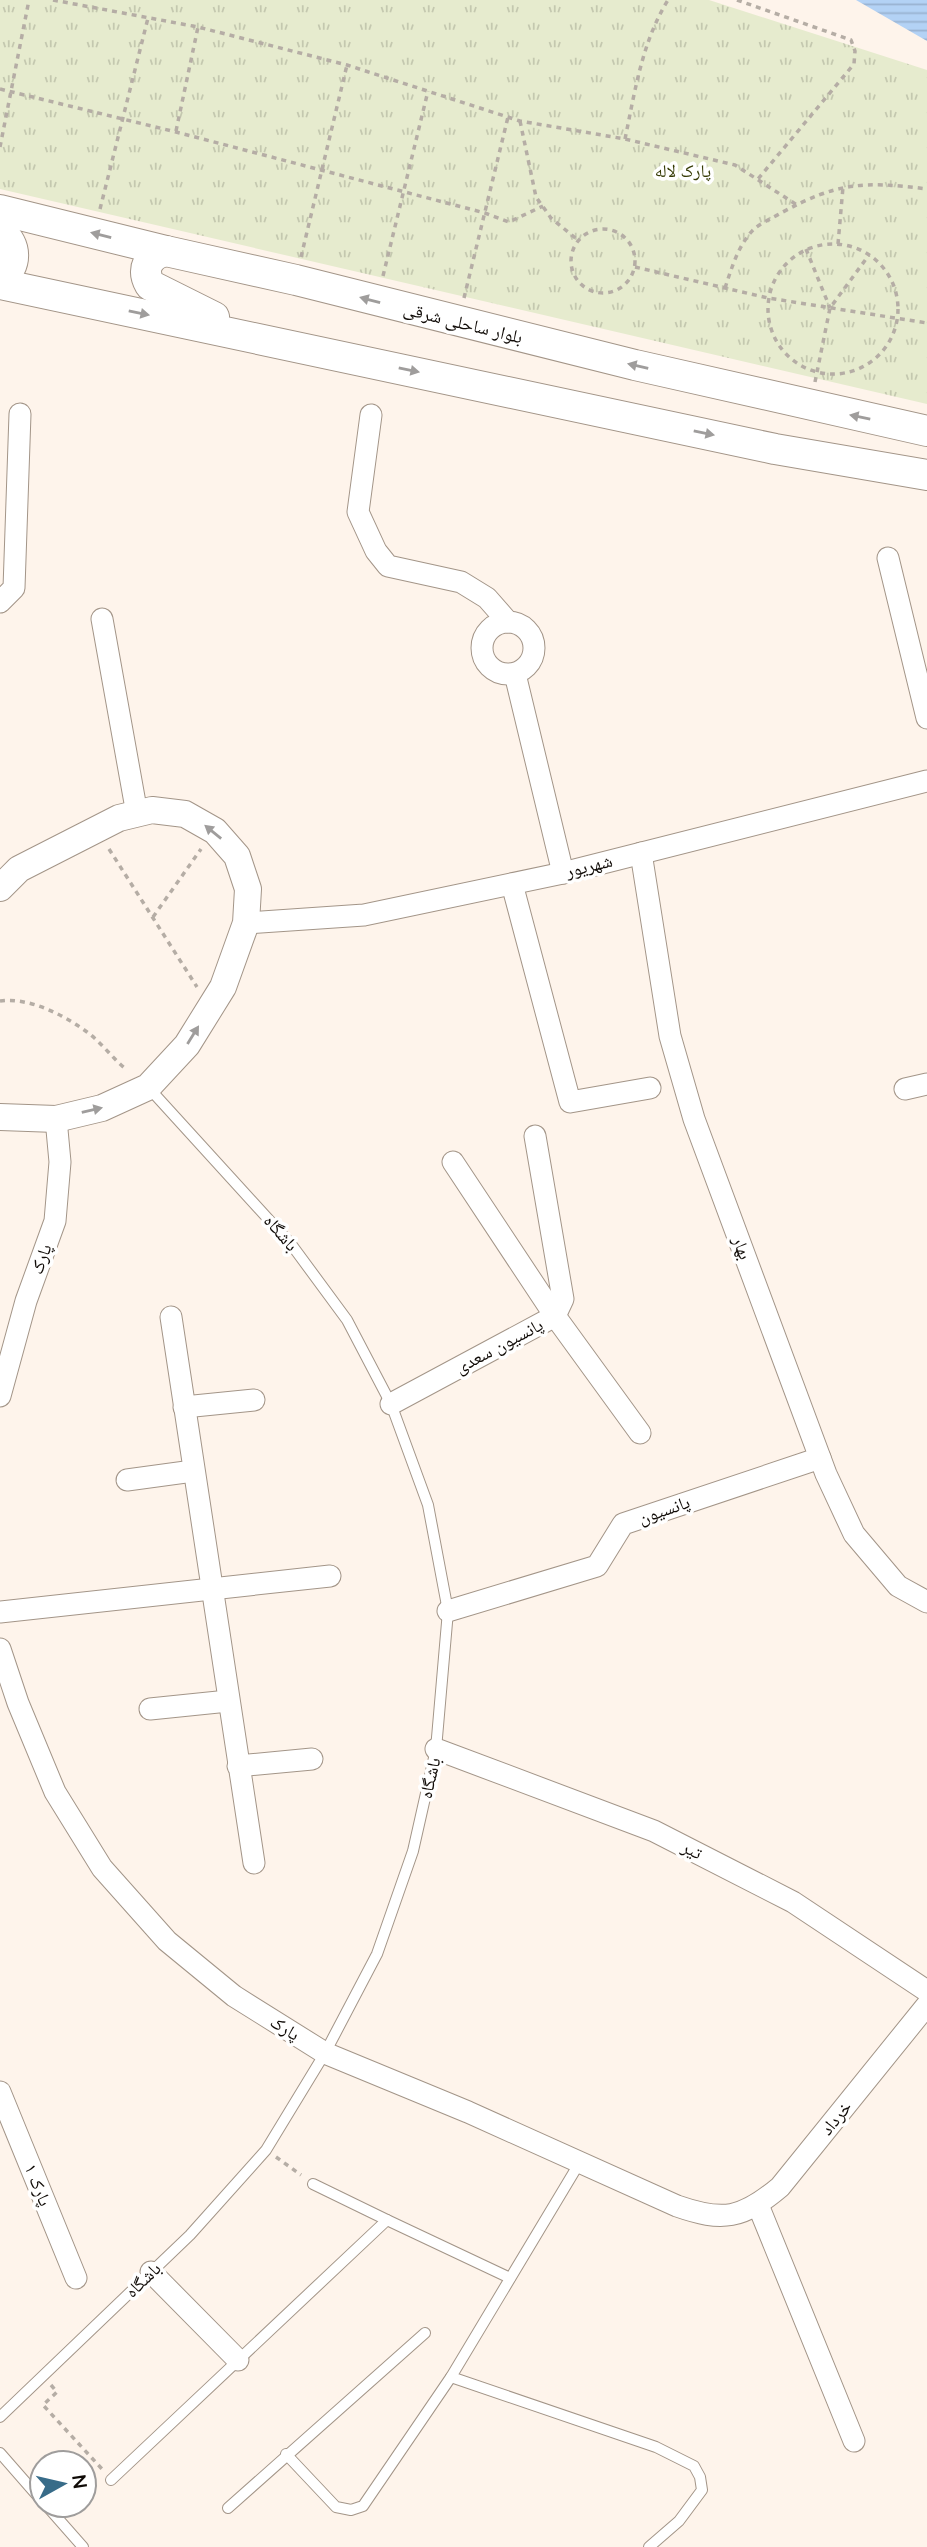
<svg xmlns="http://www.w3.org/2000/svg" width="927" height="2547" viewBox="0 0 927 2547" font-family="'Nunito Sans','Noto Naskh Arabic',sans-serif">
	<defs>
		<pattern id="park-tufts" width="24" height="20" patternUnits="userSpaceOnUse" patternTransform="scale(1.75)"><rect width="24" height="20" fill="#e6ebce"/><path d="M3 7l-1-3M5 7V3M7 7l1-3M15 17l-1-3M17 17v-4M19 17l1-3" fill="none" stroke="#c4c8af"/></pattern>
		<pattern id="water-rules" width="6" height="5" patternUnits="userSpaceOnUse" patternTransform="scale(1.75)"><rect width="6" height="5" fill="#b3d2f5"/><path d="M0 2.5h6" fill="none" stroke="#99b3d1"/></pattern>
	</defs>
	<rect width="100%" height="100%" fill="#fef4eb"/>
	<!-- park -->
	<polygon fill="url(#park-tufts)" points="0,0 709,0 927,70 927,404 0,189"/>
	<!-- water -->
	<polygon fill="url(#water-rules)" points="856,0 927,0 927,41"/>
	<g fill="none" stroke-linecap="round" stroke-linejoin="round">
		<!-- service casing -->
		<g stroke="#a39588" stroke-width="12">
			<g id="service">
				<polyline points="313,2184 387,2220"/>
				<polyline points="451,2377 656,2447 694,2466 700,2477 702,2490 679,2521 649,2547"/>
				<polyline points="0,2417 190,2235 266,2150 325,2053 377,1954 413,1851 436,1749 448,1611 428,1505 391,1404 347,1320 291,1244 148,1087"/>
				<polyline points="0,2453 42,2501"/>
				<polyline points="286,2454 336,2507 351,2510 363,2506 451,2377 580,2162"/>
				<polyline points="111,2480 387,2220 510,2278"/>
				<polyline points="46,2505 83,2547"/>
				<polyline points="228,2508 425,2333"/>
			</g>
		</g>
		<!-- minor casing -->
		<g stroke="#a39588" stroke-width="23">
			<g id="minor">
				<polyline points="371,415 358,512 376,551 388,566 461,582 487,598 508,622"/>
				<polyline points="888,558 927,718"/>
				<polyline points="0,602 14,588 20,414"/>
				<polyline points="102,619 137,814"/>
				<circle cx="508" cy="648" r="26"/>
				<polyline points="515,674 563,873"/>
				<polyline points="641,853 670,1036 694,1119 826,1474 854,1534 898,1586 927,1602"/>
				<polyline points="512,884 570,1102 650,1088"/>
				<polyline points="246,923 364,915 563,873 927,781"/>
				<polyline points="905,1089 927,1084"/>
				<polyline points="453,1162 555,1316 640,1433"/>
				<polyline points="171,1317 254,1863"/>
				<polyline points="0,1396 26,1301 55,1221 60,1162 56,1119"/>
				<polyline points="391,1404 555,1316 563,1299 535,1136"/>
				<polyline points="184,1407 254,1400"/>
				<polyline points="127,1480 193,1471"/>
				<polyline points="448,1611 597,1566 623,1524 820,1458"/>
				<polyline points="0,1612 330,1576"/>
				<path d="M0,1649L18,1703L55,1792L102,1868L167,1941L234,1996L325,2053L468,2112L677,2206C723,2222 742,2219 780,2187L927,2005"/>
				<polyline points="150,1709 228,1701"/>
				<polyline points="436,1749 654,1831 793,1902 927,1991"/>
				<polyline points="238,1766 312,1759"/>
				<polyline points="0,2092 76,2278"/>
				<polyline points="758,2205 854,2441"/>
				<polyline points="151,2272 238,2360"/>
			</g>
		</g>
		<!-- tertiary casing -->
		<g stroke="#a39588" stroke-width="28">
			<polyline id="tertiary" points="0,888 19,869 119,818 152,810 185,814 215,831 237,856 248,889 246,923 223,987 187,1045 148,1087 102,1108 56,1119 0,1117"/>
		</g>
		<!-- secondary casing -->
		<g stroke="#a39588" stroke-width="32">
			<g id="secondary">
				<polyline points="0,210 166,251 296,280 635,365 927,431"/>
				<path d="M0,231C17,245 18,265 0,279"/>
				<path d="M166,251C148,255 141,269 150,285L214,317"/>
				<polyline points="0,284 775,449 927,475"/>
			</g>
		</g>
		<!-- path -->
		<g stroke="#b5ada5" stroke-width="3.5" stroke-dasharray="5 5" stroke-linecap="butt">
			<polyline points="53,0 198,27 347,65 520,121 625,139 735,165 797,205"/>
			<polyline points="737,0 851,40 855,51 854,64 758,179"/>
			<polyline points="0,89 176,132 485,213 509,222 543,206"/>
			<polyline points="520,121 536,197 551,218 579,241"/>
			<polyline points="176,131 198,27"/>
			<path d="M625,139C635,91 642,42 668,0"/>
			<polyline points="0,147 29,0"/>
			<polyline points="100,209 148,18"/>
			<circle cx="603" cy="261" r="32"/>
			<polyline points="838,244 843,187"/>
			<circle cx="833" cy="309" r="65"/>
			<polyline points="806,249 830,308"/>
			<polyline points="301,257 347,65"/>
			<polyline points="635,267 768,298 927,323"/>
			<polyline points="383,276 428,91"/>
			<path d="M725,288C732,267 738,246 753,230C760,223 773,218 781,213C838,182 864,181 927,189"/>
			<polyline points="464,298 508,117"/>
			<polyline points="815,382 830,308 869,255"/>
			<polyline points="109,849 197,987"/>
			<polyline points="153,917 201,849"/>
			<path d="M0,1001C29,997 64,1015 87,1032C102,1043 113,1059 127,1070"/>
			<polyline points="276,2157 301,2175"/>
			<polyline points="51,2385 57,2392 43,2405 102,2469"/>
		</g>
		<!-- service -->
		<use href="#service" stroke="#fff" stroke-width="10"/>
		<!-- minor -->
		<use href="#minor" stroke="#fff" stroke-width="21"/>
		<!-- tertiary -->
		<use href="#tertiary" stroke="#fff" stroke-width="26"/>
		<!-- secondary -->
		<use href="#secondary" stroke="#fff" stroke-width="30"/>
	</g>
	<!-- one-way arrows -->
	<defs><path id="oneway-solid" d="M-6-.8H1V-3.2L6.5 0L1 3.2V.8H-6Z" transform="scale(1.75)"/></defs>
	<g fill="#9f9d9c">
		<use href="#oneway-solid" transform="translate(101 235) rotate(-166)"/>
		<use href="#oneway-solid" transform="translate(370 300) rotate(-165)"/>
		<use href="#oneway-solid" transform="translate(139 313) rotate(12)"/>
		<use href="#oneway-solid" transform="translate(638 366) rotate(-167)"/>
		<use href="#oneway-solid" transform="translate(409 370) rotate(12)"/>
		<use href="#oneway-solid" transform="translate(860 417) rotate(-168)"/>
		<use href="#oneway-solid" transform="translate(704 433) rotate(12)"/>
		<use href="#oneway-solid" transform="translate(213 832) rotate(-141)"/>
		<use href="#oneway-solid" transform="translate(193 1035) rotate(-58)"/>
		<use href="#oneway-solid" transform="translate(92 1110) rotate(-13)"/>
	</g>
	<g text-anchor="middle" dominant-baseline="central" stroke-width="7" stroke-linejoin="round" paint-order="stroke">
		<!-- park labels -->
		<g font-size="18" fill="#363b05" stroke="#fff">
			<text x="683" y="171">پارک لاله</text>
		</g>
		<!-- street labels -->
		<g font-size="18" fill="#100b07" stroke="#fff">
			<text transform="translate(463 323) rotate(14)">بلوار ساحلی شرقی</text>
			<text transform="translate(589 866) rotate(-14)">شهریور</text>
			<text transform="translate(281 1233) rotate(49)">باشگاه</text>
			<text transform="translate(742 1248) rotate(70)">بهار</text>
			<text transform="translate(41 1259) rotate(-70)">پارک</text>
			<text transform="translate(499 1346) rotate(-28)">پانسیون سعدی</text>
			<text transform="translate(664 1510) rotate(-19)">پانسیون</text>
			<text transform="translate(430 1778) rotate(-77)">باشگاه</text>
			<text transform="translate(692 1850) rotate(27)">تیر</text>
			<text transform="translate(285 2028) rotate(32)">پارک</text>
			<text transform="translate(836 2118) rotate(-51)">خرداد</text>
			<text transform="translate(38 2185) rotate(68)">پارک ۱</text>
			<text transform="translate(143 2280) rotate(-44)">باشگاه</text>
		</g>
	</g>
	<!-- north arrow -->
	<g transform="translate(63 2484) rotate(82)"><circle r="33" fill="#ffffff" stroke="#9f9d9c" stroke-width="2"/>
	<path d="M0-5L12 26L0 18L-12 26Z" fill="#386c89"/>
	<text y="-10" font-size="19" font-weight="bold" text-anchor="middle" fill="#100b07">N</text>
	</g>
</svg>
